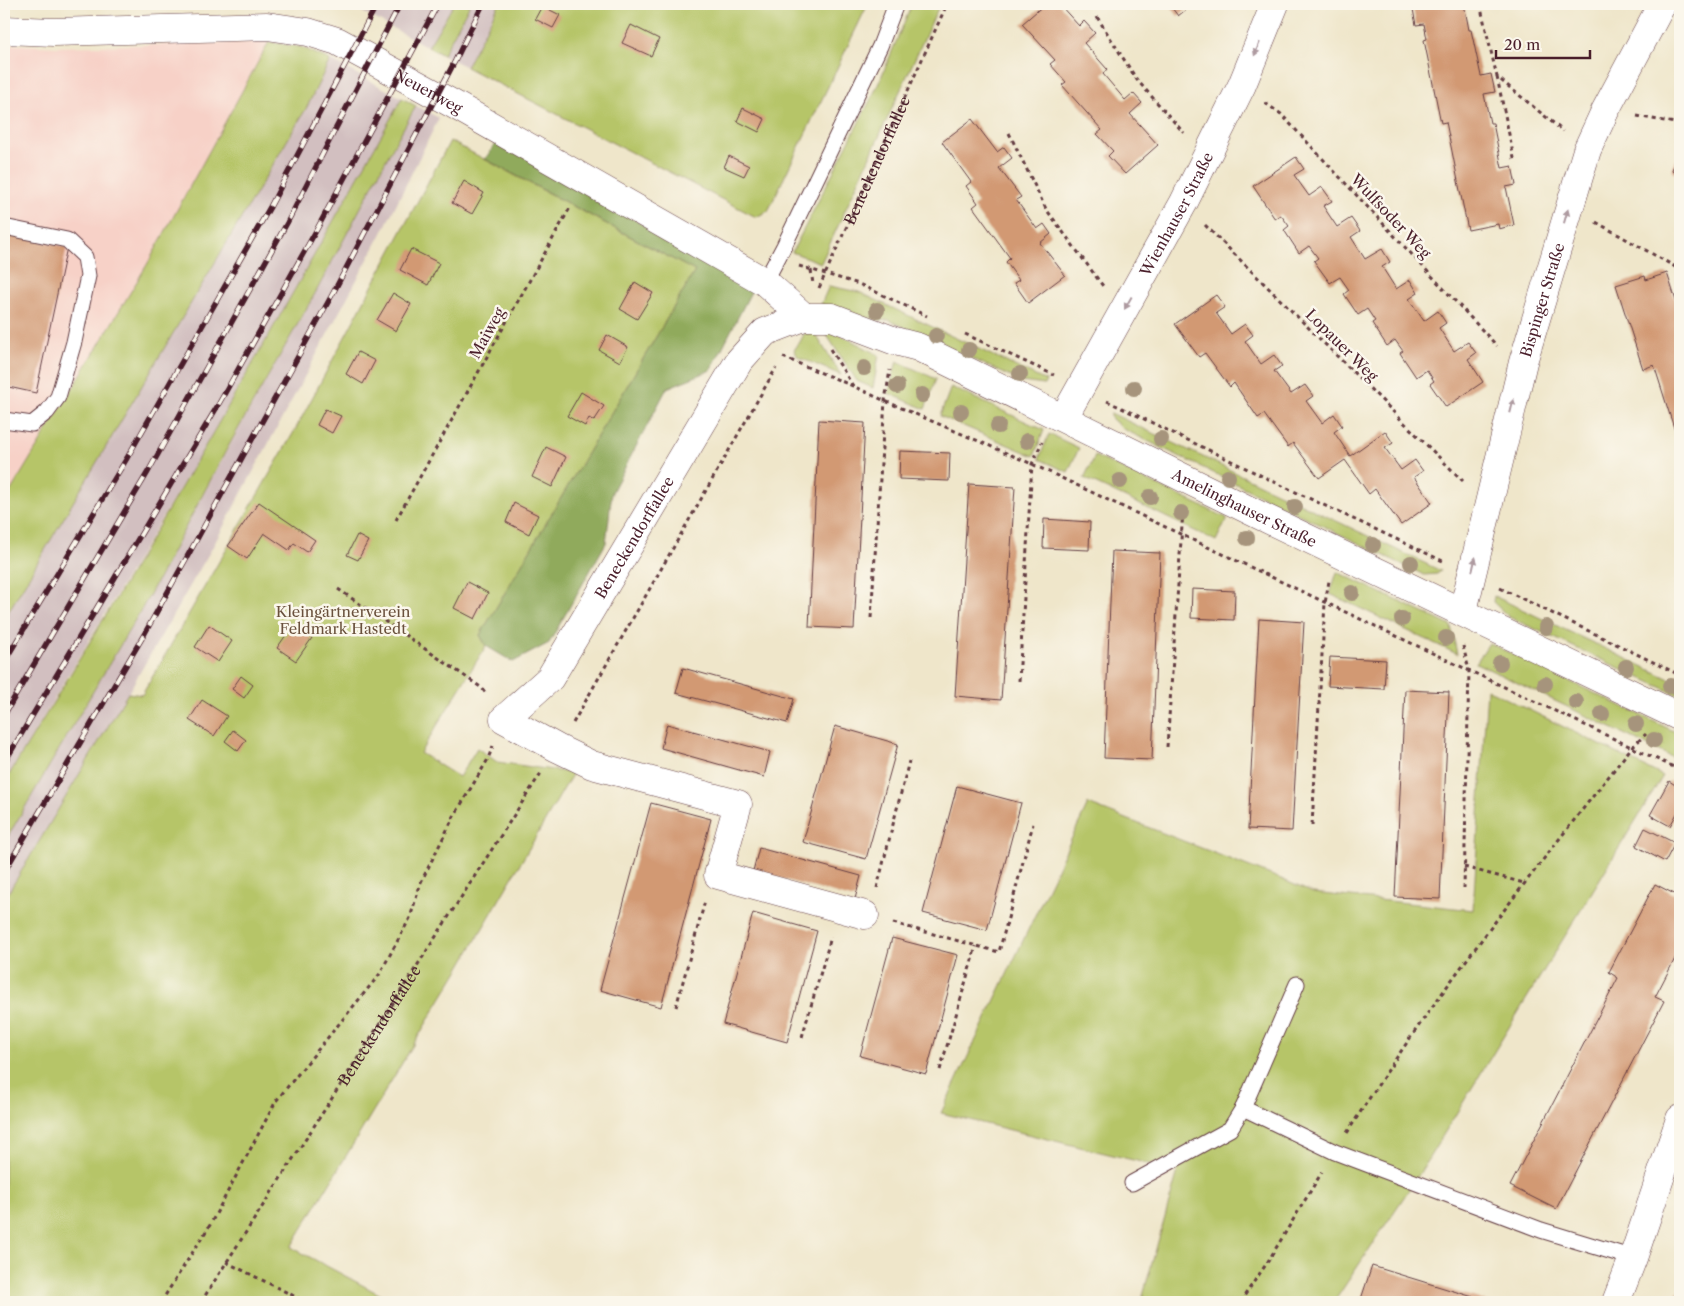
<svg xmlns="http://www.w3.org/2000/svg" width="1684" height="1306" viewBox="0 0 1684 1306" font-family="'Libre Caslon Text',serif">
	<rect width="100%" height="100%" fill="#fbf7ec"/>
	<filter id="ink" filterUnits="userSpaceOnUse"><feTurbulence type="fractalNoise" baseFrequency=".02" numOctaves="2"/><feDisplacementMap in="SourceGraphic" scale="10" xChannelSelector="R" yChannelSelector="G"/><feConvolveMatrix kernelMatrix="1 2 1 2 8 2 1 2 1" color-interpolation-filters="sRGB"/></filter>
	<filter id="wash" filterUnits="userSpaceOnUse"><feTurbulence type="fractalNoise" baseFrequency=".0096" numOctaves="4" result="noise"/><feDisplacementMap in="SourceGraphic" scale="20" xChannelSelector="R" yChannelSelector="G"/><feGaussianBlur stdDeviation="1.12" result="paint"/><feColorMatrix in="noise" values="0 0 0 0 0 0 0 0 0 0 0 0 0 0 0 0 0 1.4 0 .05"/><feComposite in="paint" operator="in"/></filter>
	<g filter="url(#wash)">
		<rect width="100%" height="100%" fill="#efe6ca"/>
		<!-- built -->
		<polygon fill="#f7d1c7" points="269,42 148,263 4,502 4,44 55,47"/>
		<!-- industrial -->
		<g fill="#d2bfc0">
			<polygon points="359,4 454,4 428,47 357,9"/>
			<polygon points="470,4 499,4 466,67 443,55"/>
			<polygon points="330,60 402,98 304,273 199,456 4,783 4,619 307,107"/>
			<polygon points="416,106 439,118 381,235 212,548 128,693 4,900 4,843 148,598 229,447 317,290 394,145"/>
		</g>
		<!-- green -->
		<g fill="#b6c568" stroke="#80724a">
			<polygon points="454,4 470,4 443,55 428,47"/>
			<polygon points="499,4 868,4 768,211 756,217 466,67"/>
			<polygon points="912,4 940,4 821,263 792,252 877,87"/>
			<polygon points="269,42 301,47 330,60 307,107 4,619 4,502 148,263"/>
			<path d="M402,98L416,106L394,145L317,290L228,447L148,598L4,843V783C143,558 274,329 402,98Z"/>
			<polygon points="450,141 695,271 480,635 486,646 420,753 459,777 477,748 497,762 573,773 459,969 291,1247 394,1302 4,1302 4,900 128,693 142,695 295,430"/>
			<polygon points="829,286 859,292 1046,381 1044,385 1022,382 889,320 870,321 821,304"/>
			<polygon points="824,331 835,332 879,355 873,388 857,381"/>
			<polygon points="814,332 841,375 798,357 794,350 800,342 804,334"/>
			<polygon points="897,361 936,379 925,409 888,393"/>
			<polygon points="951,387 1044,430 1034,456 940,416"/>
			<polygon points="1111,413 1441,571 1437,574 1424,575 1123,429 1111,418"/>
			<polygon points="1049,434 1079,448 1068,472 1039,459"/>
			<polygon points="1095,456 1227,518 1216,541 1084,478"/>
			<polygon points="1337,572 1451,626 1457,654 1330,594"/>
			<polygon points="1494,596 1680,684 1680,696 1509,617 1493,602"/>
			<polygon points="1489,643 1680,734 1680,761 1476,663"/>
			<polygon points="1487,689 1663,776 1418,1176 1334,1302 1141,1302 1178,1171 941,1113 1088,804 1281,879 1313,893 1473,910"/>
		</g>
		<!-- forest -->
		<polygon fill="#90aa5c" stroke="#6d6444" points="498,141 753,288 711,370 667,388 612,492 606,543 549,643 513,662 486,646 480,635 695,271 485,159"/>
		<g id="blocks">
			<!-- building -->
			<g fill="#d29973">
				<polygon points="1045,4 1059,4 1079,26 1084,21 1095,33 1084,43 1107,69 1103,74 1125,100 1133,93 1142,103 1130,114 1158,145 1125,174 1108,156 1113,151 1097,134 1102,130 1062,85 1066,82 1050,64 1055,60 1022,24"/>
				<polygon points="1169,4 1193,4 1178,16"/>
				<polygon points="1412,4 1464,4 1469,30 1471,30 1481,76 1491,74 1495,92 1484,94 1490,123 1493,123 1502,168 1512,166 1516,185 1506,187 1514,225 1499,229 1498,224 1468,230 1446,122 1441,123 1424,40 1427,39 1424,24 1416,25"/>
				<polygon points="542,6 560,15 553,28 535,19"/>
				<polygon points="631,25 659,39 651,56 622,43"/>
				<polygon points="743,108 765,119 759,132 737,121"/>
				<polygon points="972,119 997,152 1004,147 1012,158 999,168 1021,197 1016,200 1037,229 1044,224 1051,234 1040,243 1065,275 1028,303 1014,283 1019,280 1006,262 1010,258 973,207 978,203 966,186 971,182 942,142"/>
				<polygon points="1680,151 1680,178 1672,170"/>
				<polygon points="729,156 749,166 744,176 724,167"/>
				<polygon points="1296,157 1304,169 1294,175 1309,196 1322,187 1332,201 1323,206 1337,227 1351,218 1360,231 1351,237 1365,259 1382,249 1390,262 1382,267 1396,289 1410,280 1418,293 1409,299 1424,321 1438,311 1446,323 1439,328 1454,351 1468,342 1476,353 1468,359 1483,382 1446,407 1430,384 1434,381 1427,370 1416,377 1400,353 1403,351 1395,340 1387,346 1372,323 1375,321 1367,309 1358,315 1344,294 1349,290 1340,277 1330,283 1314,261 1318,258 1309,246 1299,253 1284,230 1289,226 1281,215 1275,219 1253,186"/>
				<polygon points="464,181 484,193 472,214 452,203"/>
				<polygon points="4,233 67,247 36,393 4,386"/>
				<polygon points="411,249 439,263 428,285 400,270"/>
				<polygon points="1667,273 1678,307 1680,306 1680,447 1654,365 1643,369 1616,285 1645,276 1646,280"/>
				<polygon points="635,282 653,293 637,319 620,309"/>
				<polygon points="393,293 411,304 396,331 377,320"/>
				<polygon points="1216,295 1225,307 1216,313 1231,334 1245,324 1253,335 1245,341 1261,364 1274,355 1282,366 1274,371 1291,394 1305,385 1313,396 1306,401 1322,423 1334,414 1342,426 1334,432 1350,456 1385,431 1393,443 1385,448 1401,470 1415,460 1423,471 1414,477 1432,503 1401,525 1375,489 1369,494 1345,460 1319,478 1293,443 1288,447 1264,414 1258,418 1234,383 1230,387 1205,353 1199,357 1175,324"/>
				<polygon points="607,335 628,347 620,362 599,350"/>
				<polygon points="358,352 375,361 363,384 346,374"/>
				<polygon points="581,392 604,406 594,421 589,418 585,426 567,416"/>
				<polygon points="325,409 341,416 332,433 317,425"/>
				<polygon points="819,420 865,423 854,629 809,627"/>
				<polygon points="546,447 566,457 552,487 532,477"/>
				<polygon points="900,451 950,453 949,481 899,479"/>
				<polygon points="969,484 1015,487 1001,700 955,696"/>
				<polygon points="259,502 315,540 307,552 294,543 289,550 264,533 247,559 228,546"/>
				<polygon points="514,503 538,515 529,534 506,522"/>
				<polygon points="1044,519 1090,522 1089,550 1043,548"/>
				<polygon points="357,535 368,541 358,560 347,555"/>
				<polygon points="1112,551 1160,553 1152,760 1104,758"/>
				<polygon points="467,582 488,593 475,619 454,608"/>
				<polygon points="1192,589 1235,591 1234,620 1191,618"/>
				<polygon points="1259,619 1304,622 1292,831 1248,829"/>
				<polygon points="209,625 232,641 218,662 195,647"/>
				<polygon points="293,625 312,638 296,661 277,648"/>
				<polygon points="1330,657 1386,660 1384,689 1328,686"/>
				<polygon points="683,668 794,699 787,723 676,693"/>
				<polygon points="241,676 253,685 244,698 232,689"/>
				<polygon points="1405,690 1449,692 1440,899 1395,897"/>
				<polygon points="202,700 227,716 214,736 189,720"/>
				<polygon points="667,724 770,752 764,777 661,748"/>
				<polygon points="835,726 898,744 866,859 803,842"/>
				<polygon points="233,730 246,740 238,751 225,741"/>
				<polygon points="1669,781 1680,788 1680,808 1670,826 1650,815"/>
				<polygon points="957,786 1021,803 987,930 923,913"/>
				<polygon points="651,803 711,819 661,1007 600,990"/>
				<polygon points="1645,828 1675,843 1665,862 1636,846"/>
				<polygon points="759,848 861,876 855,899 753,871"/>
				<polygon points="1655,884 1680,897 1680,949 1655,997 1664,1001 1556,1209 1510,1186 1618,978 1609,972"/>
				<polygon points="753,913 817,931 787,1042 723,1024"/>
				<polygon points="892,938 958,955 926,1074 860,1056"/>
				<polygon points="1372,1266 1473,1297 1488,1302 1360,1302"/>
				<polygon points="1680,1288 1680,1302 1673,1302"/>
			</g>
		</g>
	</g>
	<g filter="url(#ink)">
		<use href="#blocks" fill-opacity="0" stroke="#633d43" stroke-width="1"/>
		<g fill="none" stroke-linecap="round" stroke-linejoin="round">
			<!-- service casing -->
			<g stroke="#633d43" stroke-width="17">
				<g id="service">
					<polyline points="4,227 67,240 85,257 88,276 74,342 58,397 47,412 32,424 4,420"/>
					<polyline points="765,282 784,246 880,46 896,4"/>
					<polyline points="1243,1108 1297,984"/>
					<polyline points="1132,1183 1230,1129 1243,1108 1335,1152 1541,1230 1633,1258"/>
				</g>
			</g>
			<!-- minor casing -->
			<g stroke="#633d43" stroke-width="29">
				<g id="minor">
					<path id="s3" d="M4,30L54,32L267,26L308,32L337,41L453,104L765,282L804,317"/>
					<path id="s4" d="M1064,417L1184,202L1242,85L1275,4"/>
					<path id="s5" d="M1463,611L1523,362L1587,150L1605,111L1662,4"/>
					<path id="s6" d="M865,915L718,875L738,804L592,765L557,748L504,719L550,678L739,361L765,332L804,317H832L895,341L918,347L1259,515L1680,717"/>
					<polyline points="1616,1302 1633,1258 1680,1119"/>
				</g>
			</g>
			<!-- path -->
			<g stroke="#633d43" stroke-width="3" stroke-dasharray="4 4" stroke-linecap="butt">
				<polyline points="1480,4 1497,77 1563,131"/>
				<polyline points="1097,17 1137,80 1184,133"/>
				<polyline points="1497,77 1515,163"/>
				<polyline points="1265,103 1281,114 1497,346"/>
				<polyline points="1637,116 1680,124"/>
				<polyline points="1009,133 1046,209 1103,286"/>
				<polyline points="1596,222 1679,269 1680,273"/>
				<polyline points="1205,225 1463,481"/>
				<polyline points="799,266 859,284 927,316"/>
				<polyline points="811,270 813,284"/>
				<path id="s1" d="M819,288L947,4"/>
				<polyline points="965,334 1054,375"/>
				<polyline points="830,349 853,386"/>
				<polyline points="783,357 853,386 885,401 1032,464 1680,770"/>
				<polyline points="1107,401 1285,487 1445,562"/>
				<polyline points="396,520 571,206"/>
				<polyline points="1500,588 1680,675"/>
				<polyline points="338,589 482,688 487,695"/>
				<polyline points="871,618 885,401 890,370"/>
				<polyline points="1463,646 1469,670 1464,888"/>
				<polyline points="1019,681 1032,464 1042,442"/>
				<polyline points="573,723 776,368"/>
				<polyline points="1167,747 1183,511"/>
				<polyline points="1312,825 1325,603 1329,581"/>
				<polyline points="1464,867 1524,883"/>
				<polyline points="877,888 909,761"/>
				<polyline points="893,923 999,952 1033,824"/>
				<polyline points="676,1007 705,901"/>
				<polyline points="802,1037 831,937"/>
				<polyline points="940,1070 976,946"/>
				<path d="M1347,1133C1432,998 1533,872 1632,747L1646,734"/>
				<polyline points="226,1262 306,1302"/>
				<polyline points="161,1302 210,1225 276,1101 379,975 410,918 421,882 453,818 487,761 493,746"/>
				<path id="s2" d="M201,1302L541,773"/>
				<polyline points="1240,1302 1267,1263 1322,1172"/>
			</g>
			<!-- service -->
			<use href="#service" stroke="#fff" stroke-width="15"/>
			<!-- minor -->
			<use href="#minor" stroke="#fff" stroke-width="28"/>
			<!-- rail casing -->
			<g stroke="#4a1f2b" stroke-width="5.5">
				<g id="rail">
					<polyline points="4,662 127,458 270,207 377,4"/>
					<polyline points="4,715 148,472 287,223 400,4"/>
					<polyline points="4,763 217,407 317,229 438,4"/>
					<polyline points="4,872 145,633 332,295 455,61 483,4"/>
				</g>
			</g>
			<!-- rail -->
			<use href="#rail" stroke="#fbf7ec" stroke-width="4" stroke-dasharray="11" stroke-linecap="butt"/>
		</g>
		<!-- trees -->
		<g fill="#a6947c">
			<circle cx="877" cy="310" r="8"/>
			<circle cx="936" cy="336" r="8"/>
			<circle cx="969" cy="350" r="8"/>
			<circle cx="864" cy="368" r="8"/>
			<circle cx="1020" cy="374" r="8"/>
			<circle cx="897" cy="386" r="8"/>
			<circle cx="1134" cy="388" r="8"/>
			<circle cx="922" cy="395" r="8"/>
			<circle cx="961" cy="412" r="8"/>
			<circle cx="998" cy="426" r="8"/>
			<circle cx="1161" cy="439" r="8"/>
			<circle cx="1027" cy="441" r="8"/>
			<circle cx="1228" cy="477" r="8"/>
			<circle cx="1120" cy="481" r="8"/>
			<circle cx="1150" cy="497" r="8"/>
			<circle cx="1295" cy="507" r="8"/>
			<circle cx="1181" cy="513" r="8"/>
			<circle cx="1247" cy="538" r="8"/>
			<circle cx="1373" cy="545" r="8"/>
			<circle cx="1411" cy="563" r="8"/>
			<circle cx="1352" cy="593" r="8"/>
			<circle cx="1402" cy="619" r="8"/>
			<circle cx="1546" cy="627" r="8"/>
			<circle cx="1446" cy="638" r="8"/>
			<circle cx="1500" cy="663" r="8"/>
			<circle cx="1626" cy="667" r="8"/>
			<circle cx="1545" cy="684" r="8"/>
			<circle cx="1670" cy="686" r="8"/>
			<circle cx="1576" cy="702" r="8"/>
			<circle cx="1602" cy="714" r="8"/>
			<circle cx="1636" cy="724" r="8"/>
			<circle cx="1654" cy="740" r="8"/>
		</g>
		<!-- one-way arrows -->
		<defs><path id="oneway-solid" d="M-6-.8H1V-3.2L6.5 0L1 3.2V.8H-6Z" transform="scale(1.25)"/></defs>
		<g fill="#ae9aa0">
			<use href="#oneway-solid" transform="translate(1257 49) rotate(112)"/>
			<use href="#oneway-solid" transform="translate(1566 216) rotate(-74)"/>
			<use href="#oneway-solid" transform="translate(1128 303) rotate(119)"/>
			<use href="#oneway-solid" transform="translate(1512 406) rotate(-76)"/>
			<use href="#oneway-solid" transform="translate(1474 564) rotate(-77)"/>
		</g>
	</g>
	<g text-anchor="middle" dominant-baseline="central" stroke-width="5" stroke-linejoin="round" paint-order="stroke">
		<!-- street labels -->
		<g font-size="15" fill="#4a1f2b" stroke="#fbf7ec">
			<text stroke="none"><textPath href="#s3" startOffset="439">Neuenweg</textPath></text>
			<text stroke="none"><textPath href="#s1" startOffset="140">Beneckendorffallee</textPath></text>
			<text stroke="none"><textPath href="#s4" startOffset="232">Wienhauser Straße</textPath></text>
			<text transform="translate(1391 216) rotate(47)">Wulfsoder Weg</text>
			<text stroke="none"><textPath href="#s5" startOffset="321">Bispinger Straße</textPath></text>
			<text transform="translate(487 333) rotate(-61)">Maiweg</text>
			<text transform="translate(1342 345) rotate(45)">Lopauer Weg</text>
			<text stroke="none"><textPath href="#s6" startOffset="1471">Amelinghauser Straße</textPath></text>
			<text stroke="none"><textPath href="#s6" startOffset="702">Beneckendorffallee</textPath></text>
			<text stroke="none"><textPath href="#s2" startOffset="329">Beneckendorffallee</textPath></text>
		</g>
		<!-- park labels -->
		<g font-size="15" fill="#6a513d" stroke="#fbf7ec">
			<text x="343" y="611">Kleingärtnerverein<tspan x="343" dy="17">Feldmark Hastedt</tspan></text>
		</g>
	</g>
	<!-- margin -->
	<rect width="1684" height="1306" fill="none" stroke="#fbf7ec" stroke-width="20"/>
	<!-- scale -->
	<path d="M1496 50v8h94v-8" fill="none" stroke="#4a1f2b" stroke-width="2.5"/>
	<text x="1504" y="50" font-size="15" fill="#4a1f2b" stroke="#fbf7ec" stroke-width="4" paint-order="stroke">20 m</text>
</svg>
